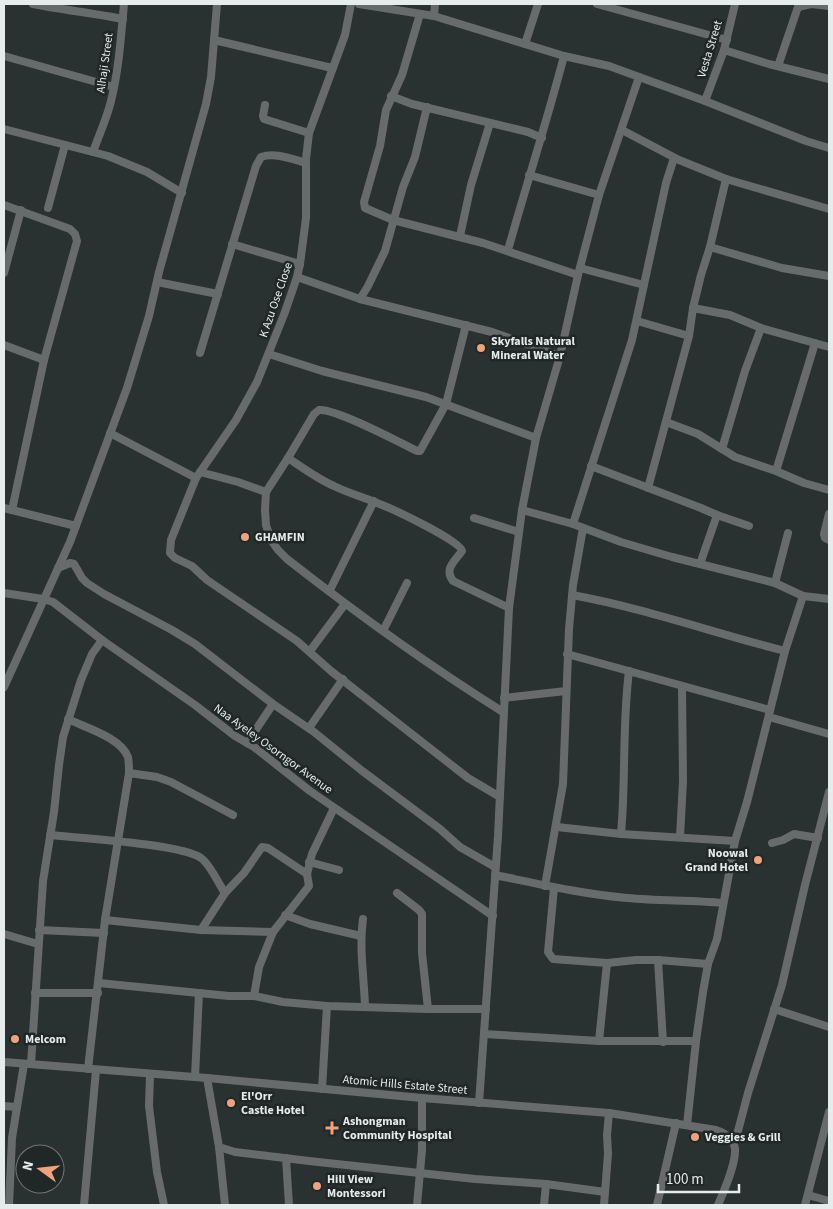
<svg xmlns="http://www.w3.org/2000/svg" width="833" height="1209" viewBox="0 0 833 1209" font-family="'Source Sans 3',sans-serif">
	<rect width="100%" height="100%" fill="#2a3131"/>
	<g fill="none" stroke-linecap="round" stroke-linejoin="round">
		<!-- minor -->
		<g stroke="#686b6b" stroke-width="8">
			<path d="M33,4C63,10 93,13 123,19"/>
			<polyline points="351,4 345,35 309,133 306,159 306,218 300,264 297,277 285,312 257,382 236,420 196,478 171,540 170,553 175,558 192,566 207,580 297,641 331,671 468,778 500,797"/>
			<polyline points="359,4 434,16 564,56 609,66 705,101 806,141 829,148"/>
			<polyline points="597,4 727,40"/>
			<polyline points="798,7 811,4 829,6"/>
			<polyline points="420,14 402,75 386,110 380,146 364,202 365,208 393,220 483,243 578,275"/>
			<polyline points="434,16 435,4"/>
			<polyline points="214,40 332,68"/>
			<polyline points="525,44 538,4"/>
			<polyline points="724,50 769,64 829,79"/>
			<polyline points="4,56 114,87"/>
			<polyline points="778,66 799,4"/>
			<polyline points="391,96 412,104 528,132 542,138"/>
			<polyline points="705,101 724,50 735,4"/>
			<polyline points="265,105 263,116 264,119 309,133"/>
			<polyline points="4,129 108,156 147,172 182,193"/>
			<polyline points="622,130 679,160 726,179 829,209"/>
			<path d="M93,152C99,135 107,118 111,101C119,69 121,36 124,4"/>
			<polyline points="529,175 599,195"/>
			<polyline points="4,205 70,229 75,234 77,241 44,360 12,510"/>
			<polyline points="48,208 65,145"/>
			<polyline points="460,236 471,185 490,123"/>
			<polyline points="232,244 300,264"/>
			<polyline points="710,247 782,268 829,276"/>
			<path d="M508,250C526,186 547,121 564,56"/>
			<polyline points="580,268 644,285"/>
			<polyline points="4,273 21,210"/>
			<polyline points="297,277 360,299 492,332 560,356"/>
			<polyline points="157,282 218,294"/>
			<polyline points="360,299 368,286 385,251 403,187 415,157 427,107"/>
			<polyline points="693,308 730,315 761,328 829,347"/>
			<polyline points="637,321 689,336"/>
			<path d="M466,325L446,404L420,451H417C399,442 335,408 319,410L314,414L288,458L266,492L265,510L266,525L271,540L278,550L287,559C356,613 428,665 503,712"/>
			<polyline points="4,345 44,360"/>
			<path d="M200,353L256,166L261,157C275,152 292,159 306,163"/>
			<polyline points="269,354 322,371 426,397 536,438"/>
			<polyline points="666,422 698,434 735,457 776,471 804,483 829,490"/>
			<polyline points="110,433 196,478"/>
			<polyline points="722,449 745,371 761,328"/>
			<path d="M288,458C303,468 318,479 334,486C348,493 363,497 377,503C391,508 461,541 462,551C454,562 444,569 453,581L509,608"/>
			<polyline points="591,466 701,508 717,515 749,526"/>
			<polyline points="776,471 815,343"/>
			<polyline points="200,472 238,482 266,492"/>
			<polyline points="648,488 689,336 693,308 701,275 710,247 726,179"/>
			<polyline points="4,508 76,526"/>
			<polyline points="522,510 573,524 621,542 672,557 775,583 803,596 829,599"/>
			<polyline points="829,514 824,534 825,538 829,540"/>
			<polyline points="474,518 519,532"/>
			<polyline points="573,524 632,340 666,183 674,158"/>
			<polyline points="700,564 717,515"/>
			<polyline points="58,568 70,563 74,564 82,578 87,583 104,594 172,630 195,644 273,704 314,732 361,770 440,829 460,847 495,867"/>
			<polyline points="775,583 788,533"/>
			<polyline points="330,590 374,501"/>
			<polyline points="4,593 43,599 53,602 102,640 195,705 235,736 254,747 310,791 493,916"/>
			<path d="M572,595C644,608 714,633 785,651"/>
			<polyline points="383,631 407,583"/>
			<polyline points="310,651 345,604"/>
			<polyline points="567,654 770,710"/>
			<polyline points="4,687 70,542 127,388 149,316 159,272 206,104 211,77 217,4"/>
			<polyline points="504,698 566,691"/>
			<polyline points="769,717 829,734"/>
			<path d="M68,719C86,728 120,737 128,757C129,762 129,767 129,773L105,920L88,1069"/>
			<polyline points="309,728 343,679"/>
			<polyline points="247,743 273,704"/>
			<polyline points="129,773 157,777 171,782 233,815"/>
			<polyline points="557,827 621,834 735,841"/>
			<path d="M621,834C626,780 622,725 629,671"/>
			<path d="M50,835C79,838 183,844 201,858C210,864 218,883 225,893"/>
			<polyline points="680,837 683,781 682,687"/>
			<polyline points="772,843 783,840 794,834 818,838"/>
			<polyline points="309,862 339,870"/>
			<path d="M495,875C539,884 582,894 627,898C659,901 691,900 723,903"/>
			<polyline points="545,886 563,784 569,629 573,585 583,528"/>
			<polyline points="554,888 548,952 553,959 607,963 636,960 658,960 708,964"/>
			<polyline points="397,893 419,910 422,914 422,953 428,1009"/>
			<polyline points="285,915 310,924 361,936"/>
			<path d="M363,919C359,948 364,977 365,1006"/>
			<polyline points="105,920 201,930 273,932"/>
			<polyline points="39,930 104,933"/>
			<polyline points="201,930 225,893 244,873 262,847 268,848 307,874"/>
			<polyline points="4,934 38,944"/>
			<polyline points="658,960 663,1042"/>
			<polyline points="99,983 229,996 254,996 283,1002 327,1006 428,1009 486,1009"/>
			<polyline points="35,993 98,993"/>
			<polyline points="254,996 259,967 273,932 309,886 307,874 312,854 334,808"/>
			<polyline points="774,1009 829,1027"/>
			<polyline points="484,1034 599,1041 696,1041"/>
			<polyline points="599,1041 607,963"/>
			<path d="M4,1062L207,1078L422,1098L609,1113L716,1130C725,1133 734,1139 735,1149C736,1164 724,1191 718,1205"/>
			<polyline points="31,1064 43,881 54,812 59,765 63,737 81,680 92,654 102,640"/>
			<polyline points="150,1075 149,1106 157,1172 164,1205"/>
			<polyline points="195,1077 199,993"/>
			<polyline points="207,1078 219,1147 225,1205"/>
			<polyline points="322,1089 327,1006"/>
			<polyline points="479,1103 498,836 509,608 522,510 536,438 560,356 578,275 599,195 639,77"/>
			<polyline points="4,1106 16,1107"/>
			<polyline points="687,1125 696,1041 703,992 708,964 717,939 735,841 747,802 785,651 803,596"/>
			<polyline points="732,1140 738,1131 748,1093 782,985 805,885 829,792"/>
			<polyline points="219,1147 235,1152 309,1161 475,1179 546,1184 605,1192"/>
			<polyline points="286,1158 289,1205"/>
			<polyline points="808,1195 829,1201"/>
			<polyline points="9,1205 12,1138 24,1064"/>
			<polyline points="84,1205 96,1070"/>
			<polyline points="417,1205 422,1150 422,1098"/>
			<polyline points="544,1205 546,1184"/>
			<polyline points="604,1205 608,1154 607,1135 609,1113"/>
			<polyline points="657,1205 676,1123"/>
			<polyline points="805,1205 829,1112"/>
		</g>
	</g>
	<!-- markers -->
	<g fill="#f0a27a" stroke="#202727" stroke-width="2">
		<circle cx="481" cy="348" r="5"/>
		<circle cx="245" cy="537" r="5"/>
		<circle cx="758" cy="860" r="5"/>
		<circle cx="15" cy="1039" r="5"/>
		<circle cx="231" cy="1103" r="5"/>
		<path d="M329.5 1120.5h5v5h5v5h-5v5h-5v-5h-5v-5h5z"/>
		<circle cx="695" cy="1137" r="5"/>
		<circle cx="317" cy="1186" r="5"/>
	</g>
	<g text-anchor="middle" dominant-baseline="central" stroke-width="5" stroke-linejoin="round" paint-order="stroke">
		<!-- street labels -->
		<g font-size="12" fill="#e6ebeb" stroke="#202727">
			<text transform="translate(710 49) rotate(-73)">Vesta Street</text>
			<text transform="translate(105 63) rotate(-82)">Alhaji Street</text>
			<text transform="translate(276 300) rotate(-71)">K Azu Ose Close</text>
			<text transform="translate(273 749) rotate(36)">Naa Ayeley Osorngor Avenue</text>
			<text transform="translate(405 1085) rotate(5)">Atomic Hills Estate Street</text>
		</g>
		<!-- poi labels -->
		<g font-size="12" font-weight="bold" fill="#e6ebeb" stroke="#202727" text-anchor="start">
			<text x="491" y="341">Skyfalls Natural<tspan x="491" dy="14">Mineral Water</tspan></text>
			<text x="255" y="537">GHAMFIN</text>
			<text x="748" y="853" text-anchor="end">Noowal<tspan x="748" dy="14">Grand Hotel</tspan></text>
			<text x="25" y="1039">Melcom</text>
			<text x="241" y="1096">El'Orr<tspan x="241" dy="14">Castle Hotel</tspan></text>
			<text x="343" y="1121">Ashongman<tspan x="343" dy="14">Community Hospital</tspan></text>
			<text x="705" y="1137">Veggies &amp; Grill</text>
			<text x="327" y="1179">Hill View<tspan x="327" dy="14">Montessori</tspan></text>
		</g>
	</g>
	<!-- border -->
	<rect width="833" height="1209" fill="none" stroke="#e6ebeb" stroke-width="10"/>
	<!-- north arrow -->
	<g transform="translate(40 1169) rotate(285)"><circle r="24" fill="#202727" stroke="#6f7575"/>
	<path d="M0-4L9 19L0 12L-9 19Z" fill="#f0a27a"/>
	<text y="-8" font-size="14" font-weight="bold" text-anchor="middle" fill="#e6ebeb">N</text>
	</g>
	<!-- scale -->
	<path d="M658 1184v8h81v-8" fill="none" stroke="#e6ebeb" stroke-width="2.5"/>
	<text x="666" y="1184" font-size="15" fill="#e6ebeb" stroke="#202727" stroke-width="4" paint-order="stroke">100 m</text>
</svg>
